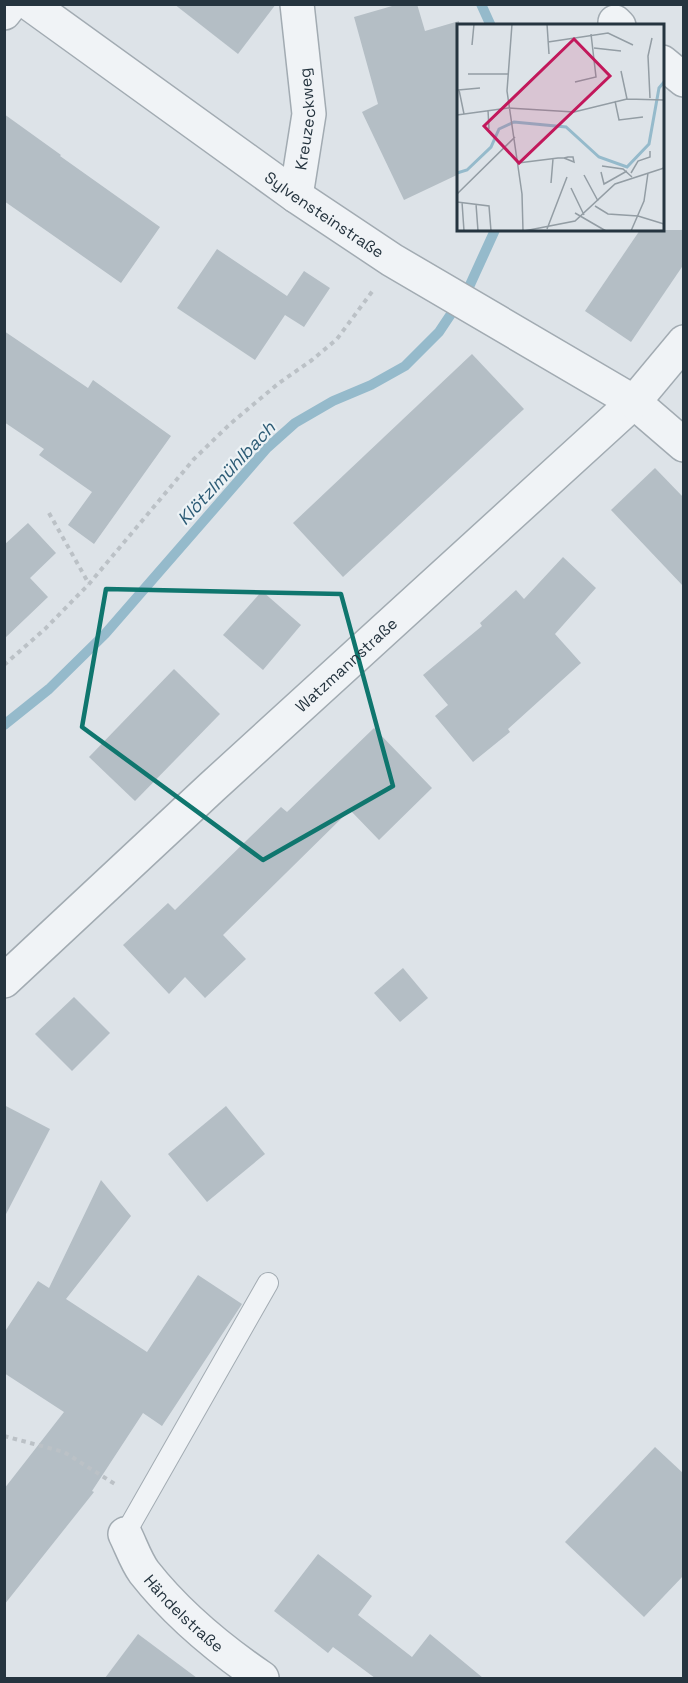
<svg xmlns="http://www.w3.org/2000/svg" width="688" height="1683" viewBox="0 0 688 1683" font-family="'Space Grotesk',sans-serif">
	<rect width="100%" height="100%" fill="#dde3e8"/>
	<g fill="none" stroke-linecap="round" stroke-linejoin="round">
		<!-- stream -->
		<g stroke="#95bacb" stroke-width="10">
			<polyline points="481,4 491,26"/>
			<polyline points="4,725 49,689 105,634 267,448 295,423 333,401 371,385 405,366 439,332 469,287 495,230"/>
		</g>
	</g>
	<!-- building -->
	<g fill="#b4bec5">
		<polygon points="174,4 276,4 238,54"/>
		<polygon points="399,4 417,4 425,31 459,21 459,174 404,200 362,112 378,104 354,17"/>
		<polygon points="4,114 61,155 60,156 160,227 121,283 4,201"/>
		<polygon points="640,230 684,230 684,264 631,342 585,311"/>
		<polygon points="217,249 287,296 304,271 330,288 304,327 285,315 255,360 177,308"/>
		<polygon points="4,331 88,388 93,380 171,436 94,544 68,525 92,492 39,455 44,449 4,422"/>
		<polygon points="472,354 524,409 343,577 293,523"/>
		<polygon points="655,468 684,498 684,587 611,510"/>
		<polygon points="28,523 56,553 30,578 48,597 4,639 4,545"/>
		<polygon points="563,557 596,588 555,634 581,663 508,729 510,732 473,762 435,716 448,705 423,675 482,626 480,623 516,590 524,599"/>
		<polygon points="262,591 301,625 263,670 223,635"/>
		<polygon points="174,669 220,714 135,801 89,757"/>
		<polygon points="374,728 432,788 379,840 350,810 223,935 246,959 205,998 185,977 169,994 123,945 168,903 175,910 281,807 287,812"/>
		<polygon points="403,968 428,998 400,1022 374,993"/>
		<polygon points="74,997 110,1033 72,1071 35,1034"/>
		<polygon points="4,1105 50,1129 4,1218"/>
		<polygon points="226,1106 265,1154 207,1202 168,1154"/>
		<polygon points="101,1180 131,1216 66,1299 147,1352 198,1275 242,1304 162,1426 143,1413 92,1491 94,1492 4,1605 4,1489 64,1412 4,1373 4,1333 38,1281 49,1288"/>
		<polygon points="655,1447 684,1474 684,1575 644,1617 565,1542"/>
		<polygon points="318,1554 372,1596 358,1615 412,1657 430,1634 483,1678 375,1678 333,1647 328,1653 274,1611"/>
		<polygon points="138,1634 197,1678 105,1678"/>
	</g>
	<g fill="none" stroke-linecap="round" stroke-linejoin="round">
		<!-- service casing -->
		<g stroke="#a2abb2" stroke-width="22">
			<polyline id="service" points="125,1534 268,1283"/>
		</g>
		<!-- minor casing -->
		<g stroke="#a2abb2" stroke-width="36">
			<g id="minor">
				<polyline points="4,13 11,4"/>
				<polyline points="615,22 619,26"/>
				<polyline points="662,62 684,80"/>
				<path id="s1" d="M296,196L309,114L297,4"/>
				<path id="s2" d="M4,981L212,787L634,402"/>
				<path id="s3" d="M125,1534C131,1546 136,1561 144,1572C177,1614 218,1648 262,1678"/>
			</g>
		</g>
		<!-- tertiary casing -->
		<g stroke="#a2abb2" stroke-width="36">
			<g id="tertiary">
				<path id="s4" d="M30,4L296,196L392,260L634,402L684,445"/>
				<polyline points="634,402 684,342"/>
			</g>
		</g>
		<!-- path -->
		<g stroke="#bbc1c6" stroke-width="4" stroke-dasharray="4.5 4.5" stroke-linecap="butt">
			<polyline points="49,513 89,584"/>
			<polyline points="4,665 45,629 89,584 194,459 230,424 279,383 312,360 337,339 374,289"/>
			<polyline points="4,1436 64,1452 118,1486"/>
		</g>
		<!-- service -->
		<use href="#service" stroke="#f0f3f6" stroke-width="20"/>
		<!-- minor -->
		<use href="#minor" stroke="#f0f3f6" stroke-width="33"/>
		<!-- tertiary -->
		<use href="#tertiary" stroke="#f0f3f6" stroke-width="33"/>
	</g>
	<!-- marked area -->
	<path fill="none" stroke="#0f766e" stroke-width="4.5" stroke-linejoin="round" d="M106,589L341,594L393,786L263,860L82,727Z"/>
	<g text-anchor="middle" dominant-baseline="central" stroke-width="4.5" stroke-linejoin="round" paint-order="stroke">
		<!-- street labels -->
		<g font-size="16" fill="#25343f" stroke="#ecf2f5">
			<text stroke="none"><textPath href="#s1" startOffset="78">Kreuzeckweg</textPath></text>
			<text stroke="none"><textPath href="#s4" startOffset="362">Sylvensteinstraße</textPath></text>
			<text stroke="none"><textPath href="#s2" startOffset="466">Watzmannstraße</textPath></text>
			<text stroke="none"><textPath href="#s3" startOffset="100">Händelstraße</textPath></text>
		</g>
		<!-- water labels -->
		<g font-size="18" font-style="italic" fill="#2d5c76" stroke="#ecf2f5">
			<text transform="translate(226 473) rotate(-47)">Klötzlmühlbach</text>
		</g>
	</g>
	<!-- overview -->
	<g transform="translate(457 24)">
		<rect width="207" height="207" fill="#dde3e8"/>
		<path fill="none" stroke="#95bacb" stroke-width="3" d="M0,149L10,146L34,123L42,105L57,98L109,103L142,133L170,143L192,120L202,64L207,58"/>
		<path fill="none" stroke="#939da4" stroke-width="1.5" d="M55,0L50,67L65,170L66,207M90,0L92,30M91,18L151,9L176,21M15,21L17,0M137,24L164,27M164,47L170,75M11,50H51M118,58L139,53L134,10M1,66L23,64M2,66L7,90M193,74L191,32L195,14M158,77L162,96L186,93M31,86L32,105M0,91L51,84L117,88L170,75L207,76M61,139L101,134H107L111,133H116L117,138L107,134M145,142L166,145L175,153M144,148L147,160L170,147M174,149L181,137L193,133V127M127,151L141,177M94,159L96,135M114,164L127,191M0,170L58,113M0,178L32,182L34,207M5,178L7,207M19,180L21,207M138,182L151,190L181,192L207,200M118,189L149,207M90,205L110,153M67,207L118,197L158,160L207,144M174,207L187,177L191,149"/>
		<path fill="#c2185b" fill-opacity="0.15" stroke="#c2185b" stroke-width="3" d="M117,15L153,52L62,139L27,102Z"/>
		<rect width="207" height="207" fill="none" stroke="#25343f" stroke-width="3"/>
	</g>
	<!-- border -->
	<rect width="688" height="1683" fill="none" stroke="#25343f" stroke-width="12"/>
</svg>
